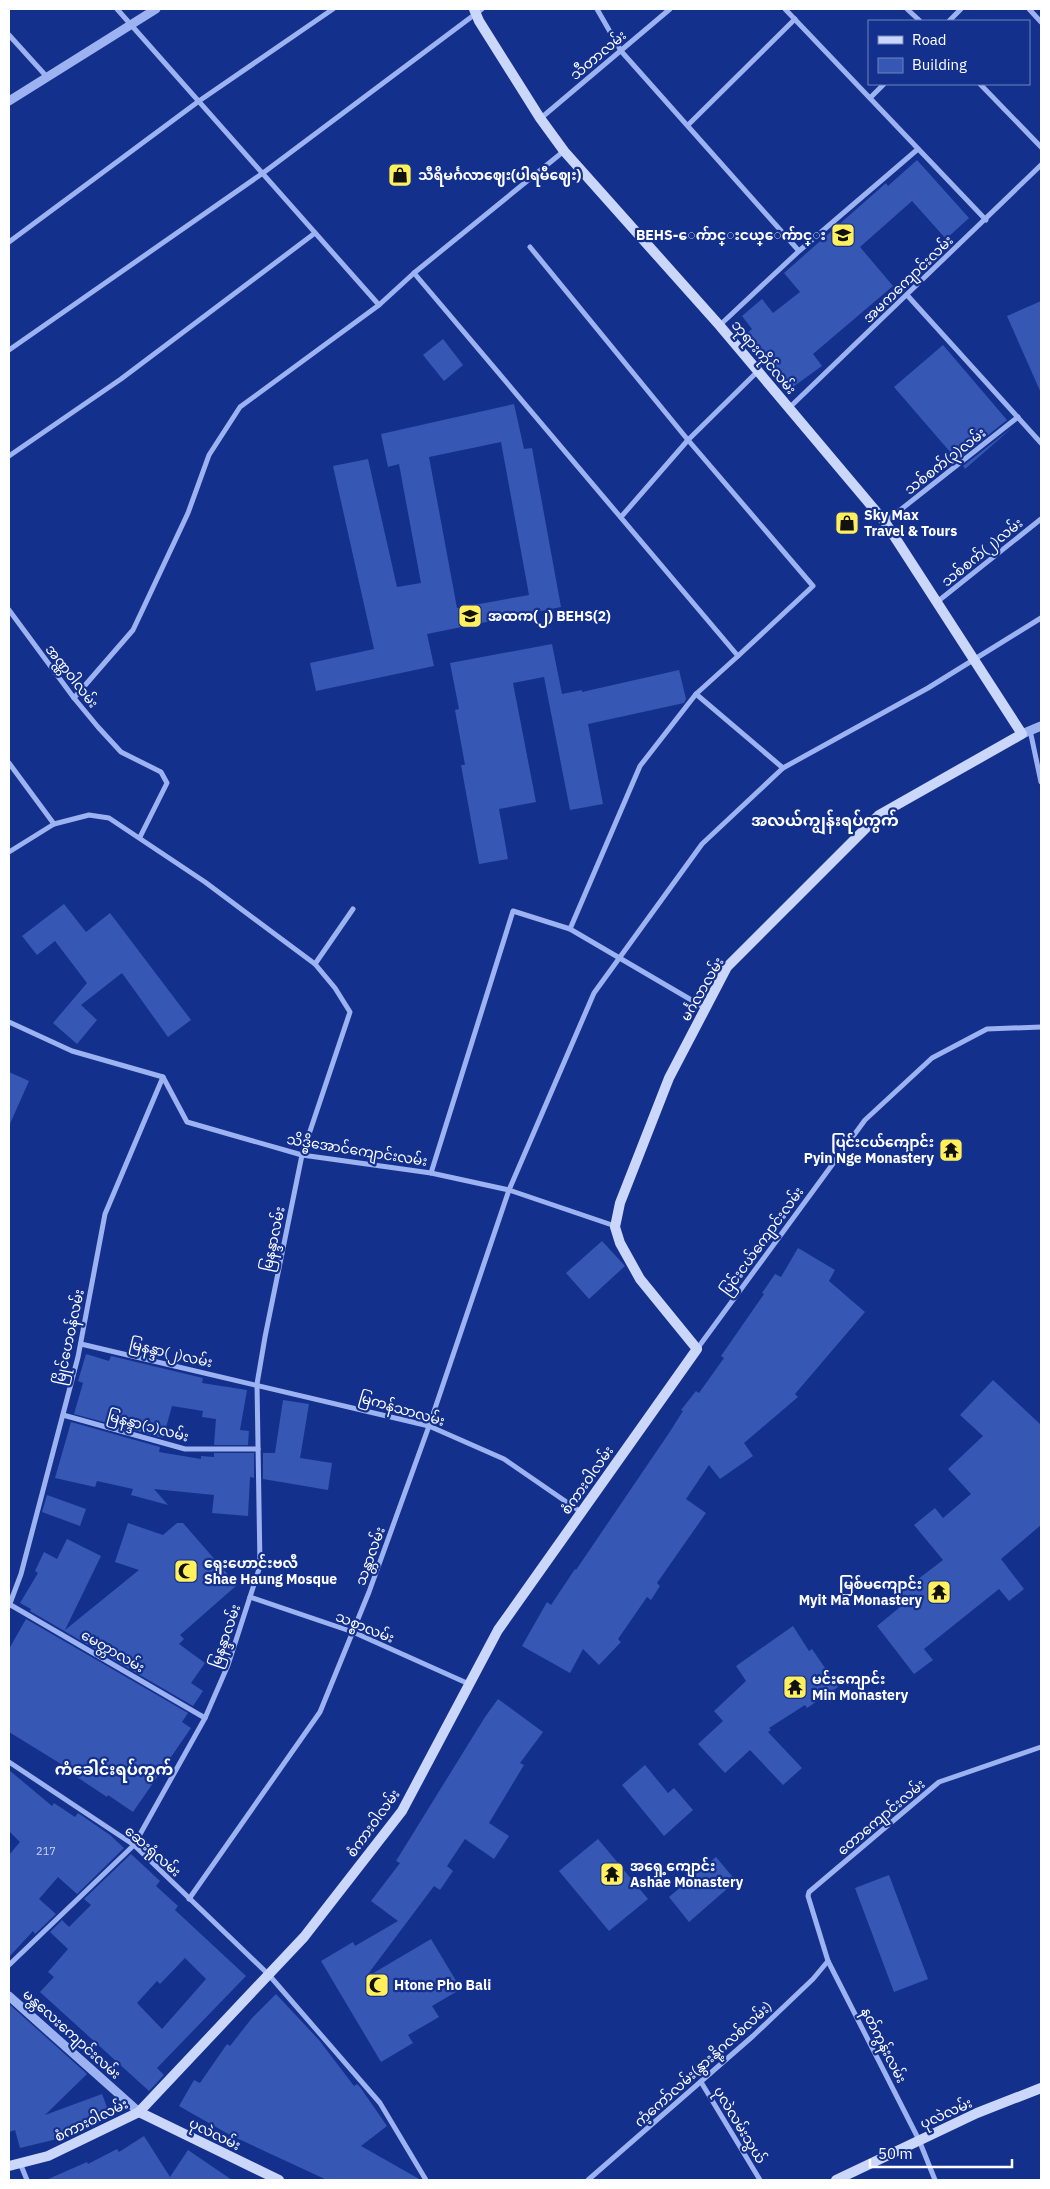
<svg xmlns="http://www.w3.org/2000/svg" width="1050" height="2189" viewBox="0 0 1050 2189" font-family="'IBM Plex Sans','Noto Sans Myanmar',sans-serif">
	<rect width="100%" height="100%" fill="#13308d"/>
	<!-- building -->
	<g fill="#3757b4" fill-rule="evenodd">
		<polygon points="917,160 969,218 946,239 912,201 860,247 893,286 813,354 822,366 790,389 747,333 752,329 742,316 762,299 773,313 800,292 784,273 886,183 888,186"/>
		<polygon points="1041,301 1041,393 1007,316"/>
		<polygon points="443,339 463,365 444,381 423,355"/>
		<polygon points="943,345 1007,420 957,460 894,387"/>
		<path d="M514,404L524,449L532,448L561,607L427,634L434,666L316,691L310,663L374,649L333,466L368,459L397,587L421,583L399,464L388,467L381,434ZM501,442L529,595L457,608L429,457Z"/>
		<polygon points="1013,427 965,469 963,466"/>
		<polygon points="552,644 562,694 582,690 582,692 679,670 686,699 684,703 588,724 603,804 570,810 544,677 513,683 536,802 499,809 508,859 479,864 461,765 465,765 455,710 459,709 450,663"/>
		<polygon points="64,904 86,932 110,913 191,1020 168,1037 122,973 81,1005 97,1020 77,1044 53,1023 87,983 55,941 37,955 22,936"/>
		<polygon points="9,1072 29,1081 9,1126"/>
		<polygon points="602,1241 625,1266 589,1299 566,1273"/>
		<polygon points="798,1248 835,1270 829,1281 865,1312 795,1394 798,1397 744,1443 753,1456 720,1479 709,1465 686,1499 706,1513 657,1583 660,1586 651,1600 647,1597 618,1639 621,1642 599,1665 583,1649 570,1673 522,1646 547,1602 551,1605 575,1569 576,1570 669,1433 683,1411 681,1410 696,1391 699,1393 724,1358 721,1356 764,1294 762,1293 775,1274 781,1277"/>
		<polygon points="86,1354 109,1361 111,1356 203,1378 202,1383 247,1390 240,1430 249,1431 248,1445 214,1445 216,1419 202,1417 203,1411 172,1406 163,1438 74,1414 83,1383 78,1381"/>
		<polygon points="993,1380 1041,1425 1041,1525 1001,1559 1024,1589 1009,1601 999,1589 924,1649 933,1660 914,1674 877,1626 899,1608 892,1599 943,1560 914,1525 935,1508 943,1518 971,1494 948,1469 983,1436 960,1415"/>
		<polygon points="283,1400 309,1404 300,1458 332,1463 328,1490 263,1479 263,1453 275,1453"/>
		<polygon points="71,1422 160,1447 159,1452 201,1459 201,1456 214,1457 214,1453 254,1453 254,1478 250,1477 248,1516 212,1513 214,1495 154,1489 168,1505 131,1495 133,1489 97,1481 95,1487 55,1478"/>
		<polygon points="47,1495 86,1509 80,1526 42,1512"/>
		<polygon points="128,1523 163,1535 177,1523 183,1523 237,1585 180,1635 184,1639 179,1644 205,1663 191,1683 203,1691 193,1706 30,1611 31,1609 20,1603 38,1573 35,1571 44,1552 57,1559 67,1539 101,1556 65,1630 139,1570 115,1562"/>
		<polygon points="26,1619 188,1713 182,1722 191,1728 133,1812 108,1795 107,1797 65,1769 66,1767 9,1732 9,1649"/>
		<polygon points="793,1626 809,1651 812,1649 838,1687 807,1708 805,1705 769,1728 771,1730 768,1732 802,1768 783,1785 750,1750 725,1773 698,1744 723,1721 714,1711 746,1681 736,1666"/>
		<polygon points="498,1699 543,1732 520,1763 524,1765 489,1823 509,1836 494,1859 465,1839 447,1866 453,1871 440,1890 434,1886 365,1978 431,1939 461,1989 432,2006 439,2017 408,2035 413,2043 381,2062 321,1961 353,1942 355,1946 398,1921 371,1901 400,1863 396,1861 485,1717"/>
		<polygon points="645,1765 668,1793 674,1788 693,1810 664,1836 622,1785"/>
		<polygon points="9,1770 52,1806 54,1803 75,1817 78,1813 110,1835 124,1848 77,1894 58,1877 39,1899 56,1914 35,1934 33,1931 9,1957 9,1855 20,1842 9,1831"/>
		<polygon points="598,1839 648,1899 609,1931 559,1871"/>
		<path d="M131,1854L160,1881L156,1886L178,1906L175,1910L246,1976L157,2068L164,2075L149,2091L40,1992L54,1977L48,1972L68,1949L50,1932L62,1920L69,1927L91,1905L84,1899ZM185,1958L206,1979L162,2029L137,2003L157,1981L160,1984Z"/>
		<polygon points="716,1857 736,1881 689,1922 669,1897"/>
		<polygon points="889,1875 928,1979 894,1992 855,1888"/>
		<polygon points="276,1994 319,2040 354,2086 357,2084 360,2087 387,2126 361,2146 421,2180 327,2180 230,2135 179,2106 194,2080 200,2083 227,2044 230,2046 252,2018"/>
		<polygon points="9,2004 87,2074 45,2115 102,2094 111,2118 53,2140 20,2148 15,2130 9,2132"/>
		<polygon points="144,2136 170,2177 188,2150 232,2180 46,2180 87,2162 88,2164 117,2149 119,2152"/>
	</g>
	<g fill="none" stroke-linecap="round" stroke-linejoin="round">
		<!-- minor -->
		<g stroke="#9cb2f1" stroke-width="5">
			<polyline points="117,9 379,305"/>
			<polyline points="597,9 621,51 799,251"/>
			<polyline points="785,9 986,220"/>
			<polyline points="907,9 920,21"/>
			<polyline points="1029,9 1041,22"/>
			<polyline points="949,21 961,9"/>
			<polyline points="9,35 47,77"/>
			<polyline points="980,84 1041,147"/>
			<polyline points="870,98 884,84"/>
			<polyline points="541,118 670,9"/>
			<polyline points="688,125 795,19"/>
			<polyline points="9,242 199,101 333,9"/>
			<polyline points="530,247 688,440 813,586 738,656"/>
			<polyline points="414,273 738,656 696,694 640,766 570,929"/>
			<polyline points="907,295 1041,443"/>
			<polyline points="720,325 799,251 918,149"/>
			<polyline points="9,350 263,173 482,9"/>
			<polyline points="789,408 1041,165"/>
			<polyline points="9,456 121,379 315,233"/>
			<polyline points="621,517 688,440 758,371"/>
			<polyline points="885,522 1018,417"/>
			<polyline points="937,602 1041,519"/>
			<polyline points="9,610 74,698 98,727 121,752 161,772 167,783 140,837"/>
			<polyline points="696,694 783,768"/>
			<polyline points="74,698 133,630 188,513 209,455 240,407 379,305 414,273 564,151"/>
			<polyline points="1030,730 1041,782"/>
			<polyline points="9,763 54,824"/>
			<polyline points="9,852 54,824 89,815 109,818 205,882 315,964 335,988 350,1012 302,1155 265,1337 257,1384 260,1566 228,1665 205,1718 134,1845 9,1965"/>
			<polyline points="315,964 353,909"/>
			<polyline points="9,1022 72,1051 163,1077 187,1122 302,1155 431,1173 509,1190 615,1226"/>
			<polyline points="431,1173 513,911 570,929 705,1008"/>
			<polyline points="81,1344 429,1426 504,1459 581,1512"/>
			<polyline points="697,1349 865,1120 932,1058 987,1029 1041,1027"/>
			<polyline points="63,1415 185,1449 258,1449"/>
			<polyline points="250,1597 353,1632 469,1684"/>
			<polyline points="9,1604 205,1718"/>
			<polyline points="9,1606 21,1574 78,1357 105,1214 163,1077"/>
			<polyline points="9,1762 134,1845 269,1975 380,2103 426,2180"/>
			<polyline points="189,1899 320,1712 369,1592 429,1426 509,1190 594,993 702,844 783,768 928,688 1041,618"/>
			<polyline points="701,2082 760,2180"/>
			<polyline points="20,2163 27,2180"/>
			<polyline points="588,2180 753,2036 813,1979 828,1961"/>
			<polyline points="935,2180 919,2140 828,1961 808,1896 809,1892 939,1782 1041,1747"/>
		</g>
		<!-- tertiary -->
		<g stroke="#9cb2f1" stroke-width="9">
			<polyline points="9,101 156,9"/>
			<polyline points="1022,734 1041,726"/>
			<polyline points="9,1996 139,2112"/>
		</g>
		<!-- secondary -->
		<g stroke="#cbd6fb" stroke-width="10">
			<polyline points="139,2112 279,2180"/>
			<polyline points="9,2166 48,2156 139,2112 304,1937 402,1811 498,1630 697,1349 640,1279 620,1243 615,1227 620,1203 669,1078 727,967 879,815 1022,734 885,522 720,326 564,151 540,118 479,21 474,9"/>
			<polyline points="836,2180 977,2113 1041,2088"/>
		</g>
	</g>
	<!-- icons -->
	<defs>
		<g id="shop-square" transform="scale(1.25)"><rect x="-9" y="-9" width="18" height="18" rx="4" fill="#fff05c" stroke="#13308d"/><path d="M-5-2.5h2.3a2.7 3.5 0 0 1 5.4 0H5L5.5 6h-11ZM-1.5-2.5h3a1.5 2.3 0 0 0-3 0Z" fill="#111"/></g>
		<g id="school-square" transform="scale(1.25)"><rect x="-9" y="-9" width="18" height="18" rx="4" fill="#fff05c" stroke="#13308d"/><path d="M0-5L7-2L0 1L-7-2ZM-4 1L0 2.5L4 1V4Q0 6-4 4Z" fill="#111"/></g>
		<g id="temple-square" transform="scale(1.25)"><rect x="-9" y="-9" width="18" height="18" rx="4" fill="#fff05c" stroke="#13308d"/><path d="M0-6L5-2H3V0L6.5 2.5H4V6H1.5V3h-3V6H-4V2.5H-6.5L-3 0V-2H-5Z" fill="#111"/></g>
		<g id="mosque-square" transform="scale(1.25)"><rect x="-9" y="-9" width="18" height="18" rx="4" fill="#fff05c" stroke="#13308d"/><path d="M3.5-4.9A6 6 0 1 0 3.5 4.9A5 5 0 1 1 3.5-4.9Z" fill="#111"/></g>
	</defs>
	<g fill-rule="evenodd">
		<use href="#shop-square" x="400" y="175"/>
		<use href="#school-square" x="843" y="235"/>
		<use href="#shop-square" x="847" y="523"/>
		<use href="#school-square" x="470" y="616"/>
		<use href="#temple-square" x="951" y="1150"/>
		<use href="#mosque-square" x="186" y="1571"/>
		<use href="#temple-square" x="939" y="1592"/>
		<use href="#temple-square" x="795" y="1687"/>
		<use href="#temple-square" x="612" y="1874"/>
		<use href="#mosque-square" x="377" y="1985"/>
	</g>
	<g text-anchor="middle" dominant-baseline="central" stroke-width="4.5" stroke-linejoin="round" paint-order="stroke">
		<!-- number labels -->
		<g font-size="11" fill="#cdd5ec">
			<text x="46" y="1851">217</text>
		</g>
		<!-- street labels -->
		<g font-size="14" fill="#fff" stroke="#13308d">
			<text transform="translate(598 55) rotate(-40)">သီတာလမ်း</text>
			<text transform="translate(908 279) rotate(-44)">အမကကျောင်းလမ်း</text>
			<text transform="translate(764 357) rotate(50)">ဘုရားကိုင်လမ်း</text>
			<text transform="translate(945 461) rotate(-38)">သစ်စက်(၃)လမ်း</text>
			<text transform="translate(982 552) rotate(-39)">သစ်စက်(၂)လမ်း</text>
			<text transform="translate(72 676) rotate(52)">အဏ္ဏဝါလမ်း</text>
			<text transform="translate(702 989) rotate(-60)">မင်္ဂလာလမ်း</text>
			<text transform="translate(357 1150) rotate(9)">သိဒ္ဓိအောင်ကျောင်းလမ်း</text>
			<text transform="translate(273 1239) rotate(-78)">မြနန္ဒာလမ်း</text>
			<text transform="translate(762 1241) rotate(-54)">ပြင်းငယ်ကျောင်းလမ်း</text>
			<text transform="translate(69 1337) rotate(-78)">မြိုင်ဟေဝန်လမ်း</text>
			<text transform="translate(171 1353) rotate(13)">မြနန္ဒာ(၂)လမ်း</text>
			<text transform="translate(402 1409) rotate(16)">မြကန်သာလမ်း</text>
			<text transform="translate(148 1426) rotate(15)">မြနန္ဒာ(၁)လမ်း</text>
			<text transform="translate(587 1480) rotate(-55)">စံကားဝါလမ်း</text>
			<text transform="translate(370 1556) rotate(-70)">သန္တာလမ်း</text>
			<text transform="translate(365 1627) rotate(22)">သစ္စာလမ်း</text>
			<text transform="translate(225 1636) rotate(-71)">မြနန္ဒာလမ်း</text>
			<text transform="translate(113 1651) rotate(30)">မေတ္တာလမ်း</text>
			<text transform="translate(881 1817) rotate(-40)">တောကျောင်းလမ်း</text>
			<text transform="translate(373 1823) rotate(-54)">စံကားဝါလမ်း</text>
			<text transform="translate(153 1851) rotate(41)">ဆေးရုံလမ်း</text>
			<text transform="translate(72 2034) rotate(42)">မန္တလေးကျောင်းလမ်း</text>
			<text transform="translate(884 2045) rotate(63)">နတ်ကွန်းလမ်း</text>
			<text transform="translate(703 2064) rotate(-42)">ကံ့ကော်လမ်း(နွားနို့ဂလစ်လမ်း)</text>
			<text transform="translate(946 2113) rotate(-24)">ပုလဲလမ်း</text>
			<text transform="translate(91 2120) rotate(-26)">စံကားဝါလမ်း</text>
			<text transform="translate(740 2125) rotate(59)">ပုလဲလမ်းသွယ်</text>
			<text transform="translate(215 2134) rotate(26)">ပုလဲလမ်း</text>
		</g>
		<!-- poi labels -->
		<g font-size="14" font-weight="bold" fill="#fff" stroke="#13308d" text-anchor="start">
			<text x="418" y="175">သီရိမင်္ဂလာဈေး(ပါရမီဈေး)</text>
			<text x="826" y="235" text-anchor="end">BEHS-ေက်ာင္းငယ္ေက်ာင္း</text>
			<text x="864" y="515">Sky Max<tspan x="864" dy="16">Travel &amp; Tours</tspan></text>
			<text x="488" y="616">အထက(၂) BEHS(2)</text>
			<text x="934" y="1142" text-anchor="end">ပြင်းငယ်ကျောင်း<tspan x="934" dy="16">Pyin Nge Monastery</tspan></text>
			<text x="204" y="1563">ရှေးဟောင်းဗလီ<tspan x="204" dy="16">Shae Haung Mosque</tspan></text>
			<text x="922" y="1584" text-anchor="end">မြစ်မကျောင်း<tspan x="922" dy="16">Myit Ma Monastery</tspan></text>
			<text x="812" y="1679">မင်းကျောင်း<tspan x="812" dy="16">Min Monastery</tspan></text>
			<text x="630" y="1866">အရှေ့ကျောင်း<tspan x="630" dy="16">Ashae Monastery</tspan></text>
			<text x="394" y="1985">Htone Pho Bali</text>
		</g>
		<!-- quarter labels -->
		<g font-size="16" font-weight="bold" fill="#fff" stroke="#13308d">
			<text x="825" y="820">အလယ်ကျွန်းရပ်ကွက်</text>
			<text x="114" y="1769">ကံခေါင်းရပ်ကွက်</text>
		</g>
	</g>
	<!-- border -->
	<rect width="1050" height="2189" fill="none" stroke="#ffffff" stroke-width="20"/>
	<!-- legend -->
	<rect x="868" y="20" width="162" height="65" fill="#13308d" stroke="#7183bb"/>
	<rect x="878" y="36" width="25" height="8" fill="#cbd6fb" stroke="#7183bb"/>
	<text x="912" y="45" font-size="15" fill="#ffffff">Road</text>
	<rect x="878" y="58" width="25" height="15" fill="#3757b4" stroke="#7183bb"/>
	<text x="912" y="70" font-size="15" fill="#ffffff">Building</text>
	<!-- scale -->
	<path d="M870 2159v8h142v-8" fill="none" stroke="#ffffff" stroke-width="2.5"/>
	<text x="878" y="2159" font-size="15" fill="#ffffff" stroke="#13308d" stroke-width="4" paint-order="stroke">50 m</text>
</svg>
